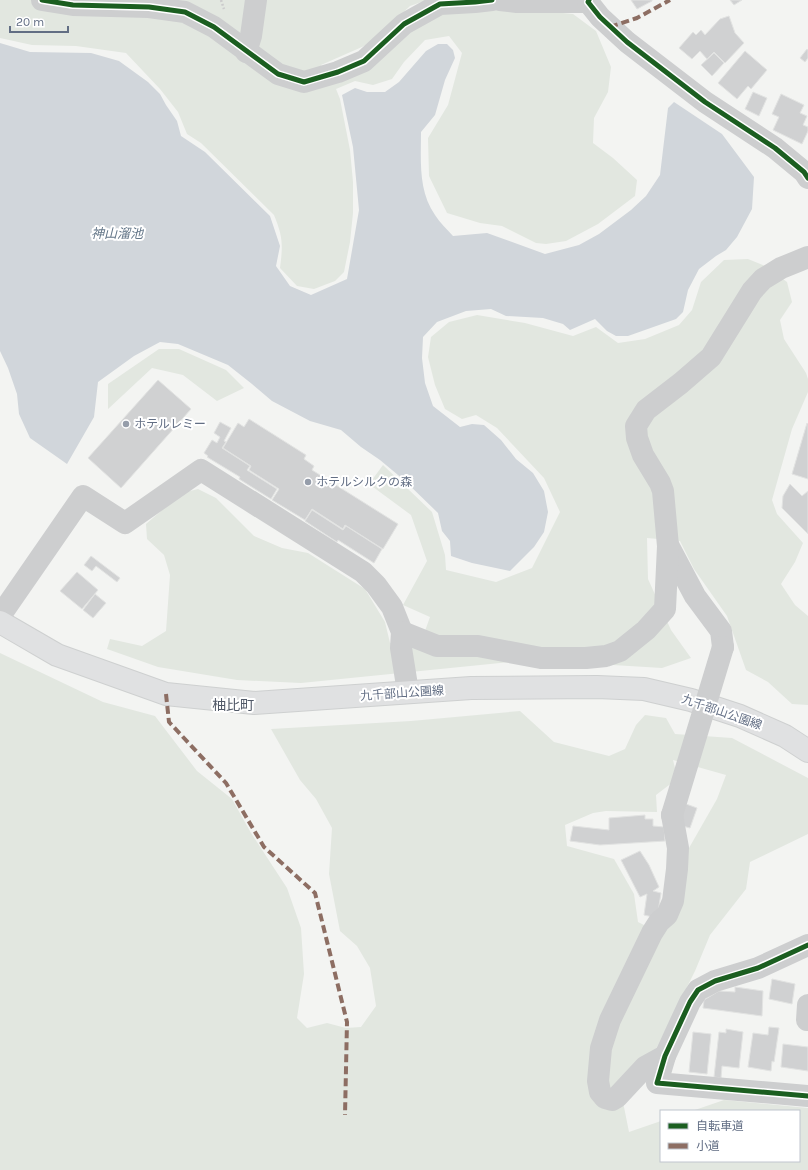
<svg xmlns="http://www.w3.org/2000/svg" width="808" height="1170" viewBox="0 0 808 1170" font-family="Karla,'Noto Sans JP',sans-serif">
	<rect width="100%" height="100%" fill="#f3f4f2"/>
	<!-- green -->
	<g fill="#e2e7e0" fill-rule="evenodd">
		<path d="M0,0H427L410,6L371,43L321,65L330,81L442,11L503,7L573,14L596,31L611,67L608,92L594,118L593,143L613,158L637,180L635,196L598,224L566,241L546,244L536,243L502,226L480,223L447,213L429,176L428,138L448,105L462,53L449,36L425,40L404,62L392,79L373,85L355,81L336,89L340,99L350,150L353,182V213L350,242L344,272L335,281L314,289L297,286L280,268C283,245 283,237 274,215L201,143L187,134L178,112L160,89L126,53L76,46L32,45L0,38Z"/>
		<polygon points="748,259 765,266 787,282 792,302 780,320 784,339 806,373 808,379 808,392 792,429 772,500 777,514 803,543 795,562 781,584 795,605 808,616 808,705 792,704 768,682 746,670 727,616 694,569 680,541 647,538 648,579 671,630 691,658 662,668 531,660 301,683 237,680 158,667 107,649 110,639 142,646 166,631 170,575 164,555 147,539 146,524 182,493 198,489 216,498 254,536 282,548 308,553 365,589 385,622 390,643 420,645 430,617 403,605 427,561 411,515 369,484 383,465 432,512 445,555 446,570 496,582 532,568 560,512 544,478 497,428 476,415 462,419 445,409 435,385 428,357 431,337 449,322 477,315 525,323 573,336 596,327 618,343 645,339 679,325 692,310 701,282 724,260"/>
		<polygon points="159,349 179,349 226,370 244,388 217,401 183,375 152,368 108,409 108,384"/>
		<path d="M0,653L103,702L155,716L197,771L232,799L251,833L287,888L301,928L304,974L297,1018L307,1028L327,1023L346,1028L361,1027L376,1006L370,968L357,946L340,931L329,874L332,828L316,799L300,780L271,729L411,721L520,711L554,742L609,756L625,749L636,725L645,715L666,718L675,734L732,738L808,778V834L750,862L746,889L710,935L695,971L654,1053L620,1087L629,1132L661,1121V1161H799V1111H692L724,1100L808,1108V1170H0ZM673,760L726,775L717,799L685,855L680,912L658,932L638,922L634,894L614,859L567,846L565,825L593,813L606,811L657,812L656,795L673,782L676,772Z"/>
	</g>
	<!-- water -->
	<path fill="#d1d6db" d="M0,43L30,52L91,53L119,61L148,82L160,94L166,105L177,121L181,136L205,152L270,216L280,246L276,266L290,286L311,295L347,279L359,210L353,147L342,95L355,88L367,92H385L399,82L426,51L438,44H447L453,50L455,58L445,80L435,115L421,132C421,160 418,191 435,215C440,223 447,229 453,236L487,233L545,254L579,245L599,234L631,210L646,196L660,175L668,108L674,102L722,134L754,177L752,209L737,237L726,250L716,256L699,269L688,290L683,312L676,319L628,336H616L607,331L595,319L570,330L563,324L543,318L506,316L491,309L466,311L437,322L423,337L422,358L425,383L433,406L460,427L472,424L484,425L501,440L516,459L533,473L544,491L548,512L544,532L534,547L510,571L472,563L451,556L450,541L442,531L438,513L404,480L380,460L361,447L341,430L310,421L272,401L252,384L228,365L178,344L160,342L134,356L98,382L94,417L67,464L30,438L19,414L17,394L8,368L0,351Z"/>
	<!-- building -->
	<g fill="#d0d1d2" stroke="#e2e3e2">
		<polygon points="631,0 652,0 652,1 637,9"/>
		<polygon points="730,0 742,0 734,5"/>
		<polygon points="729,16 735,33 744,43 725,63 714,52 707,59 700,51 692,59 679,48 693,32 696,35 701,30 705,35 720,19"/>
		<polygon points="807,49 808,50 808,58 805,62 800,58"/>
		<polygon points="745,51 767,70 751,89 748,86 737,99 718,83"/>
		<polygon points="714,53 724,63 712,76 701,65"/>
		<polygon points="753,92 767,98 759,116 745,109"/>
		<polygon points="781,94 804,105 800,113 807,116 803,125 808,127 808,131 802,144 773,130 779,117 772,114"/>
		<polygon points="158,380 191,409 121,488 88,458"/>
		<polygon points="249,419 306,455 304,459 314,466 312,470 398,524 383,549 345,525 343,529 312,509 305,520 272,500 279,489 249,470 251,466 223,448 238,423 244,427"/>
		<polygon points="220,422 231,428 224,441 226,442 222,448 250,466 247,470 277,489 271,499 239,479 240,477 207,457 208,456 204,453 212,440 217,443 220,437 214,433"/>
		<polygon points="807,423 808,424 808,479 792,474"/>
		<polygon points="790,484 802,496 808,491 808,534 782,508 783,496"/>
		<polygon points="312,510 343,530 346,526 382,549 374,563 338,540 337,542 305,521"/>
		<polygon points="91,556 120,578 117,582 96,566 92,571 84,565"/>
		<polygon points="77,572 98,590 82,609 60,591"/>
		<polygon points="95,594 106,603 93,618 83,610"/>
		<polygon points="686,804 697,808 690,828 679,825"/>
		<polygon points="645,815 645,819 653,819 653,826 664,827 665,841 600,845 570,841 573,826 609,830 609,818"/>
		<polygon points="640,851 649,865 659,887 653,891 661,893 657,918 644,915 647,894 640,897 621,860"/>
		<polygon points="772,979 795,984 792,1004 769,999"/>
		<polygon points="735,987 763,991 762,1016 703,1008 704,1000 719,991 735,992"/>
		<polygon points="769,1027 779,1028 774,1062 772,1061 771,1071 748,1067 753,1033 768,1035"/>
		<polygon points="726,1029 743,1032 739,1068 722,1066 721,1078 714,1077 719,1032 726,1033"/>
		<polygon points="693,1032 711,1034 707,1074 689,1072"/>
		<polygon points="783,1044 808,1047 808,1071 781,1067"/>
	</g>
	<g fill="none" stroke-linecap="round" stroke-linejoin="round">
		<!-- major casing -->
		<g stroke="#ced0d0" stroke-width="24">
			<polyline id="major" points="0,622 57,655 166,694 254,703 471,688 597,687 644,689 691,700 740,716 785,736 808,751"/>
		</g>
		<!-- path -->
		<polyline stroke="#cbcbcc" stroke-width="2.5" stroke-dasharray="2 2" stroke-linecap="butt" points="221,0 224,9"/>
		<!-- minor -->
		<g stroke="#cdcecf" stroke-width="22">
			<polyline points="42,0 73,5 149,7 185,12 214,27 278,74 304,82 338,72 364,61 404,24 440,4 475,2 492,0"/>
			<polyline points="500,0 517,2 588,2"/>
			<polyline points="588,2 600,17 627,42 705,102 775,148 804,172 808,178"/>
			<polyline points="246,52 251,36 256,0"/>
			<polyline points="668,545 695,596 721,631 723,647"/>
			<polyline points="0,616 83,496 125,523 201,470 363,572 376,585 392,607 402,632 401,648 408,692"/>
			<polyline points="402,632 437,646 478,646 541,658 586,658 606,656 620,651 646,630 665,609 668,546 663,491 660,483 643,455 637,438 636,426 646,410 681,383 711,357 752,291 763,279 781,268 808,257"/>
			<polyline points="808,945 758,968 715,981 698,990 690,1002 665,1056 657,1083 808,1096"/>
			<polyline points="808,1005 807,1020 808,1020"/>
			<polyline points="665,1056 645,1067 617,1097 612,1100 605,1098 600,1092 598,1081 601,1048 610,1020 652,933 659,922 667,915 673,901 677,869 678,848 672,815"/>
		</g>
		<!-- major -->
		<use href="#major" stroke="#e0e1e2" stroke-width="22"/>
		<!-- minor-bridge -->
		<polyline stroke="#cdcecf" stroke-width="22" points="672,815 723,647"/>
		<!-- quiet -->
		<g stroke="#8d6e63" stroke-width="4" stroke-dasharray="8 4" stroke-linecap="butt">
			<polyline points="610,27 637,18 670,0"/>
			<polyline points="166,694 169,722 226,783 264,847 315,893 347,1022 345,1115"/>
		</g>
		<!-- cycleway casing -->
		<g stroke="#fff" stroke-width="8">
			<g id="cycleway">
				<polyline points="42,0 73,5 149,7 185,12 214,27 278,74 304,82 338,72 364,61 404,24 440,4 475,2 492,0"/>
				<polyline points="589,0 588,2 600,17 627,42 705,102 775,148 804,172 808,178"/>
				<polyline points="808,945 758,968 715,981 698,990 690,1002 665,1056 657,1083 808,1096"/>
			</g>
		</g>
		<!-- cycleway -->
		<use href="#cycleway" stroke="#1b5e20" stroke-width="5"/>
	</g>
	<!-- markers -->
	<g fill="#959daa" stroke="#fff" stroke-width="1.5">
		<circle cx="126" cy="424" r="4"/>
		<circle cx="308" cy="482" r="4"/>
	</g>
	<g text-anchor="middle" dominant-baseline="central" stroke-width="4" stroke-linejoin="round" paint-order="stroke">
		<!-- poi labels -->
		<g font-size="12" fill="#626e84" stroke="#fff" text-anchor="start">
			<text x="134" y="424">ホテルレミー</text>
			<text x="316" y="482">ホテルシルクの森</text>
		</g>
		<!-- street labels -->
		<g font-size="12" fill="#626e84" stroke="#fff">
			<text transform="translate(402 693) rotate(-4)">九千部山公園線</text>
			<text transform="translate(722 712) rotate(19)">九千部山公園線</text>
		</g>
		<!-- water labels -->
		<g font-size="13" font-style="italic" fill="#637688" stroke="#fff">
			<text x="117" y="233">神山溜池</text>
		</g>
		<!-- quarter labels -->
		<g font-size="14" fill="#515968" stroke="#fff">
			<text x="233" y="705">柚比町</text>
		</g>
	</g>
	<!-- legend -->
	<rect x="660" y="1110" width="140" height="52" fill="#ffffff" stroke="#c0c5ce"/>
	<rect x="668" y="1123" width="20" height="6" fill="#1b5e20" stroke="#c0c5ce"/>
	<text x="696" y="1130" font-size="12" fill="#626e84">自転車道</text>
	<rect x="668" y="1143" width="20" height="6" fill="#8d6e63" stroke="#c0c5ce"/>
	<text x="696" y="1150" font-size="12" fill="#626e84">小道</text>
	<!-- scale -->
	<path d="M10 26v6h58v-6" fill="none" stroke="#626e84" stroke-width="2"/>
	<text x="16" y="26" font-size="12" fill="#626e84" stroke="#ffffff" stroke-width="3" paint-order="stroke">20 m</text>
</svg>
